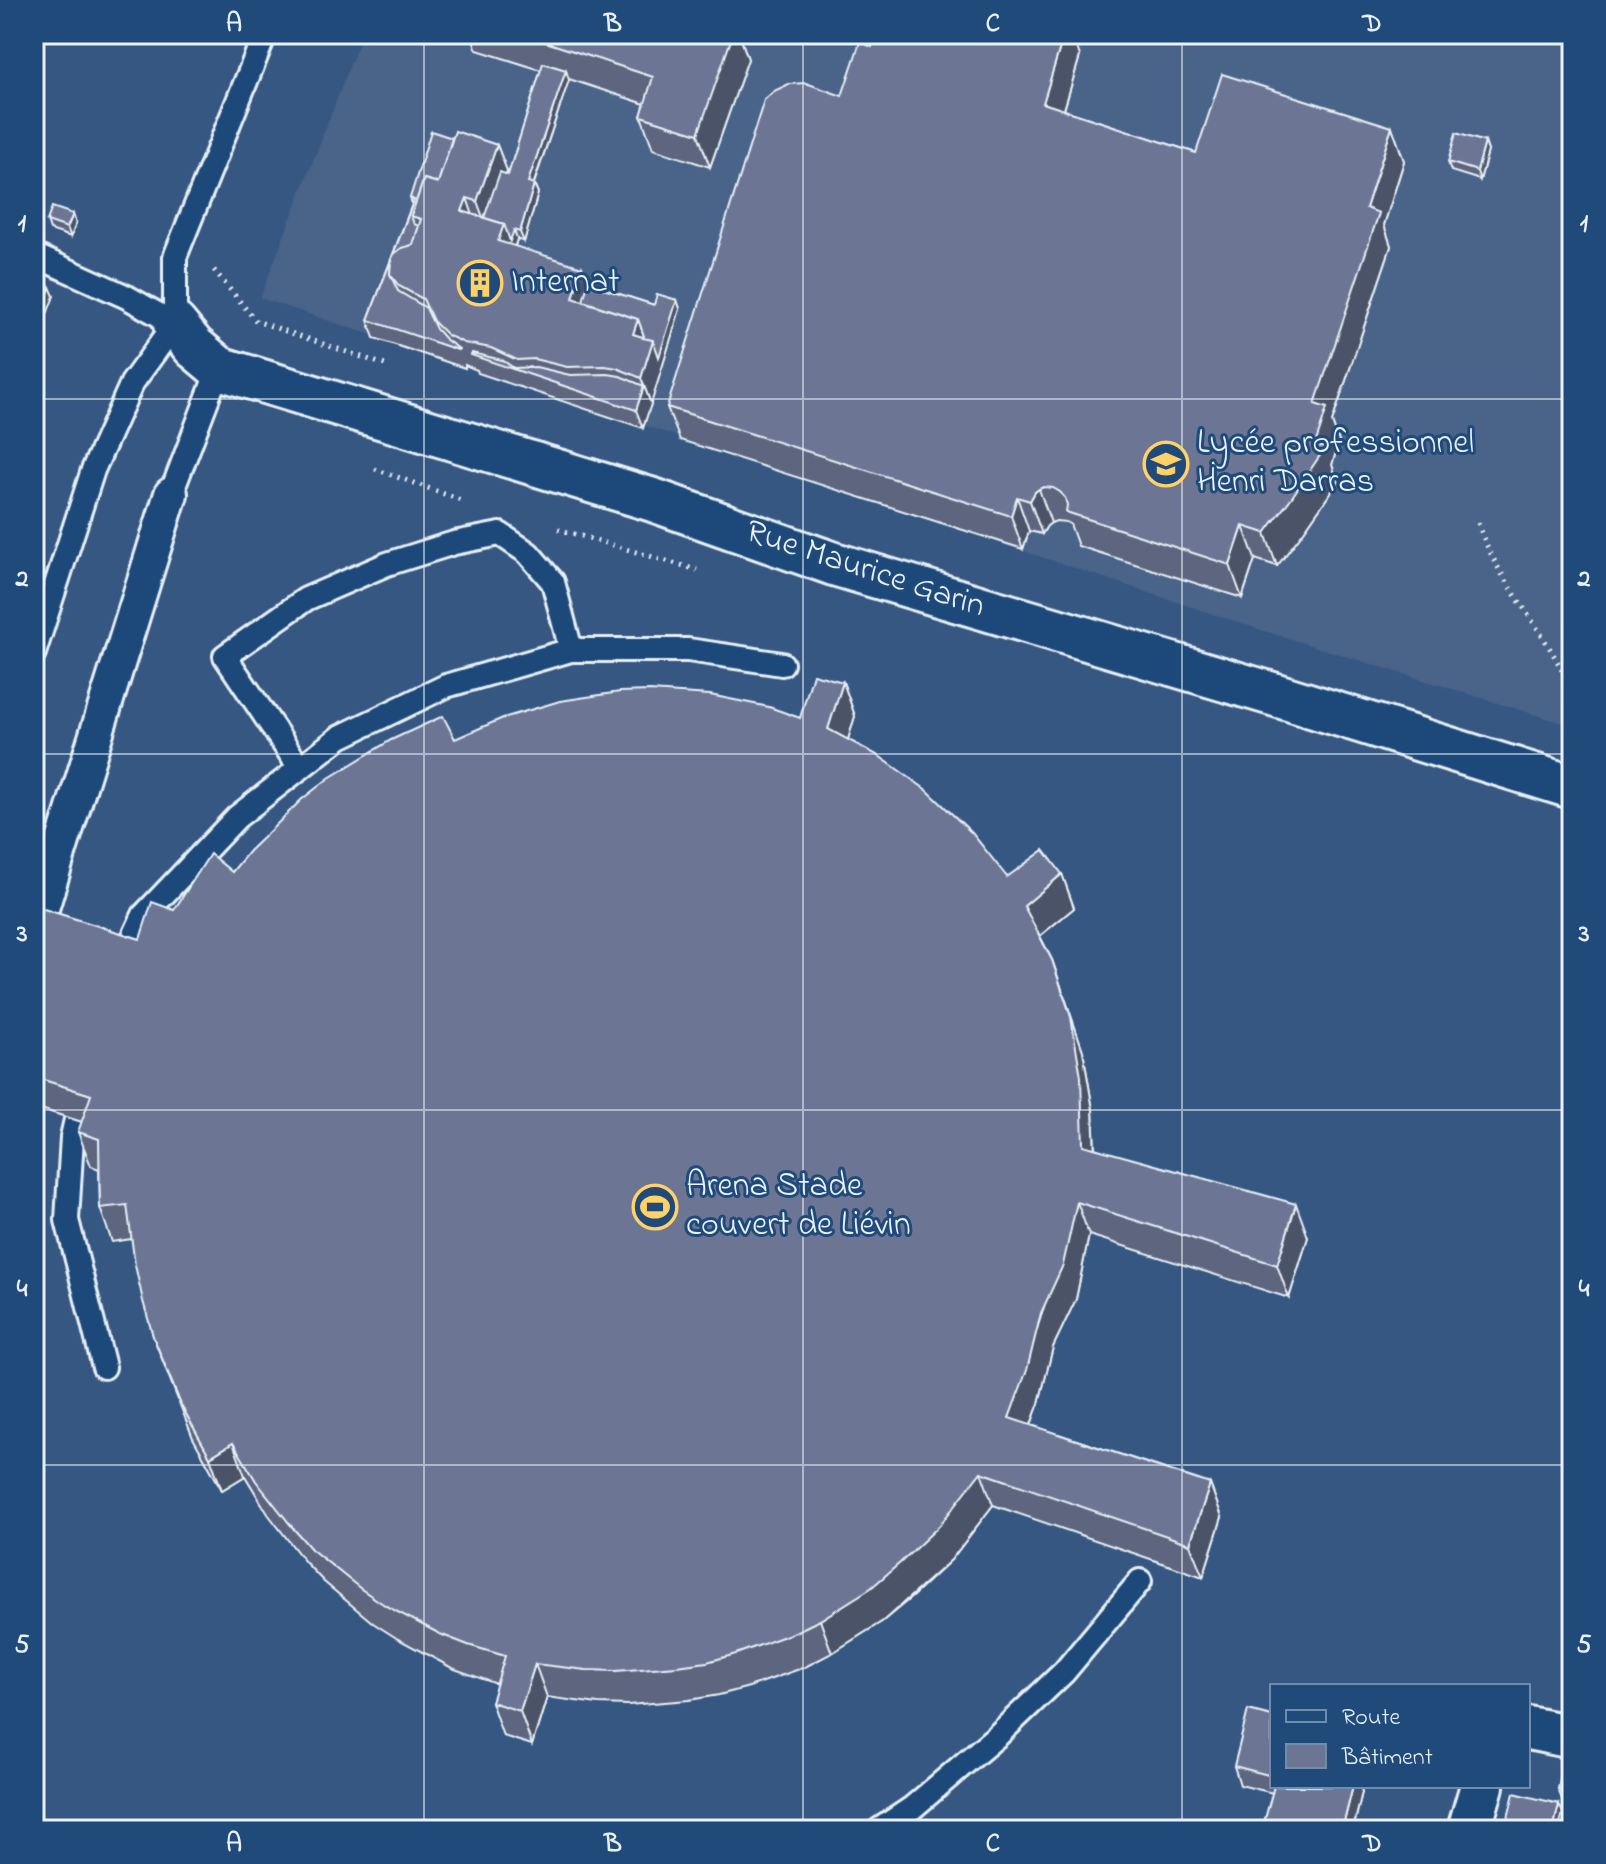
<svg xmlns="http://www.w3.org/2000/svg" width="1606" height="1864" viewBox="0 0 1606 1864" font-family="'Indie Flower',sans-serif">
	<rect width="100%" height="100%" fill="#365782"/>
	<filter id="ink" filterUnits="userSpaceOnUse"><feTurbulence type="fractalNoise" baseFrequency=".0125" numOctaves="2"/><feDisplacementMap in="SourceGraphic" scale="16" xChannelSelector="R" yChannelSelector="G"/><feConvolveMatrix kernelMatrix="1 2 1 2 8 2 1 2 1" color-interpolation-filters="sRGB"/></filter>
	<g filter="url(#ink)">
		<!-- built -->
		<polygon fill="#496389" points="362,34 1572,34 1572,726 1261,630 260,298"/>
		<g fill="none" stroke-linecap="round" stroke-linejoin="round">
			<!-- service casing -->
			<g stroke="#e8f1f8" stroke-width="28">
				<g id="service">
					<polyline points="34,255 127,297 175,324"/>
					<polyline points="175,324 175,257 265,34"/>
					<polyline points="171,494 219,368"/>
					<polyline points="34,653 93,470 132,383 175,324"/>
					<polyline points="300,768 225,656 306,599 387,564 454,543 500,534 528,553 553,582 571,650"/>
					<polyline points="122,962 144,915 237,817 340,737 446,686 571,650 688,650 782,664"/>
					<polyline points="82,1094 72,1137 67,1220 104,1367"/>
					<polyline points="34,1828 36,1830"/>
					<polyline points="879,1830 912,1808 999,1734 1064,1672 1140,1581"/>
				</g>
			</g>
			<!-- pedestrian casing -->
			<g stroke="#e8f1f8" stroke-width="38">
				<polyline id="pedestrian" points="34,934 171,494"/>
			</g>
			<!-- minor casing -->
			<g stroke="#e8f1f8" stroke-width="48">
				<g id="minor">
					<polyline points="175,324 194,347 219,368 653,500 834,564 1276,695 1572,787"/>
					<polyline points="1528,1728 1572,1737"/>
					<polyline points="1469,1830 1482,1786"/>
				</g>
			</g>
			<!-- path -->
			<g stroke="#e8f1f8" stroke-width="5" stroke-dasharray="2 6" stroke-linecap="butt">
				<polyline points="214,270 256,321 385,365"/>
				<polyline points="375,469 464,501"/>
				<path d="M1478,523C1499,587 1550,632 1572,694"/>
				<polyline points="558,529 697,570"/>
			</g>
			<!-- service -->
			<use href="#service" stroke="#1f4a7a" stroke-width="22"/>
			<!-- pedestrian -->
			<use href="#pedestrian" stroke="#1f4a7a" stroke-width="32"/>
			<!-- minor -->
			<use href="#minor" stroke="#1f4a7a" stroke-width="42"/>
		</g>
		<!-- wall -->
		<g fill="#5d657f" stroke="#e8f1f8" stroke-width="2">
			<polygon points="471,34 739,34 748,59 710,167 653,149 641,116 645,104 569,79 534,184 538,193 524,242 517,239 515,246 588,284 654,305 677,300 680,309 643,428 478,373 477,370 465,365 465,368 374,338 368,320 412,204 410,198 452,138 497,145 507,171 506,174 508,175 541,70 477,50"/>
			<polygon points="872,47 1080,56 1064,110 1196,153 1392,127 1404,161 1384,225 1391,246 1332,422 1339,442 1332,465 1338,482 1304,531 1277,566 1255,559 1242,598 1078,546 1070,524 1066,522 1056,521 1051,523 1047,526 1042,534 1029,531 1023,549 680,440 667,407"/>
			<polygon points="1485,142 1488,151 1480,180 1451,171 1448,162"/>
			<polygon points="47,221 76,223 71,237 50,230"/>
			<polygon points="843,682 855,716 848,739 1007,877 1062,874 1074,908 1040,936 1052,960 1083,1051 1093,1110 1095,1148 1308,1237 1289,1298 1089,1235 1076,1299 1053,1347 1039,1403 1031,1425 1210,1484 1222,1517 1203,1577 993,1505 951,1560 912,1597 883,1621 832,1653 805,1667 749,1687 719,1695 689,1700 628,1705 598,1704 547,1697 532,1745 503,1736 491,1702 497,1684 452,1668 398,1639 373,1623 324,1582 305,1562 268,1514 245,1476 222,1490 193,1438 153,1336 132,1239 112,1242 100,1208 99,1169 91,1166 78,1132 82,1122 34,1107 34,906 140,939 174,910 232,872 455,739 800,718"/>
			<polygon points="1272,1716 1272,1786 1360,1786 1362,1792 1353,1830 1262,1830 1273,1793 1240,1785 1234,1766"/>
			<polygon points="1572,1765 1572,1830 1568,1807 1565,1807 1558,1789"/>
		</g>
		<!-- shaded-wall -->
		<g fill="#4c5368" stroke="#e8f1f8" stroke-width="2">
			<polygon points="723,34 739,34 748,59 710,167 698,134"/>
			<polygon points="1064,34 1072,34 1080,56 1056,136 1043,103"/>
			<polygon points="566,70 569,80 531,191 528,182"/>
			<polygon points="1392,127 1404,161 1384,225 1391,246 1332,422 1339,442 1332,465 1338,482 1304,531 1277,566 1265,533 1315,445 1315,404 1366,208"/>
			<polygon points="1485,142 1488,151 1480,180 1477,171"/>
			<polygon points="497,145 507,171 487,228 477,201"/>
			<polygon points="534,184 538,193 524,242 520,232"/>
			<polygon points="467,198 476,224 462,211"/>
			<polygon points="73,214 76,223 71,237 67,228"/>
			<polygon points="504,224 514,230 517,239 508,267 498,241"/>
			<polygon points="34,266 44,293 34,315"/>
			<polygon points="582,267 592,293 585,317 573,298"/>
			<polygon points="50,287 54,296 34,348 34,330"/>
			<polygon points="677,300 680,309 651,404 641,378 653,340"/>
			<polygon points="638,319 647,345 633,334"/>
			<polygon points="644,386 651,404 643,428 636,410"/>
			<polygon points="1039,489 1051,523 1047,526 1042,534 1030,501 1035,492"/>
			<polygon points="1017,497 1029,531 1023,549 1011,516"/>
			<polygon points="1243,526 1255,559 1242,598 1230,565"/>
			<polygon points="843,682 855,716 841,763 828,729"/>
			<polygon points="1062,874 1074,908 1036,939 1024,906"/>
			<polygon points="1052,960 1083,1051 1093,1110 1096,1178 1083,1145"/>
			<polygon points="1077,1202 1089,1235 1076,1299 1053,1347 1039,1403 1021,1451 1009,1418"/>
			<polygon points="1296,1204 1308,1237 1289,1298 1277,1265"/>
			<polygon points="233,1443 245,1476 222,1490 210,1457"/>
			<polygon points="981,1472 993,1505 951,1560 883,1621 832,1653 820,1620"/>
			<polygon points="1210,1484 1222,1517 1203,1577 1190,1544"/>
			<polygon points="535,1664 547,1697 532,1745 520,1711"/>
			<polygon points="1353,1786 1360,1786 1362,1792 1353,1830 1347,1830 1344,1822"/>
			<polygon points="1559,1804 1563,1813 1558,1830 1553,1830"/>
			<polygon points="1326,1819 1330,1830 1322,1830"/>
		</g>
		<!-- building -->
		<g fill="#6c7694" stroke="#e8f1f8" stroke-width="2">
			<polygon points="521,34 733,34 698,134 641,116 653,77"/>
			<polygon points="877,34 1064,34 1043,103 1196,153 1222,74 1392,127 1366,208 1379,213 1315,404 1327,408 1315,445 1325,448 1292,497 1265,533 1243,526 1230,565 1066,512 1067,505 1065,498 1060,492 1053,488 1044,487 1039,489 1035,492 1030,501 1017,497 1011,516 667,407 764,100 774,91 789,84 806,83 842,96 860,42 872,47"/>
			<polygon points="543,63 566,70 528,182 534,184 520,232 514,230 510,241 504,224 484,218 500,172 508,175"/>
			<polygon points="431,131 452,138 438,183 424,179 411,216 414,224 419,226 413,245 402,248 394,254 391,260 390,274 398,291 426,308 436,329 445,339 459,349 458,350 368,320 414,200 410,198"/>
			<polygon points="455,131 497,145 477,201 467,198 462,211 504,224 498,241 582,267 573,298 638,319 633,334 653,340 641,378 617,368 605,366 567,367 534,359 517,360 491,348 464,343 447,335 433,321 423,299 399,286 390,274 391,260 394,254 402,248 413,245 421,219 411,216 424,179 438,183"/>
			<polygon points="1456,133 1485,142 1477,171 1448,162"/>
			<polygon points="52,207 73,214 67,228 47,221"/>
			<polygon points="40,283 50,287 34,330 34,298"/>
			<polygon points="588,284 654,305 657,294 677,300 659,357 653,340 643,338 644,336 638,319 583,301"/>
			<polygon points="472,353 502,360 514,368 536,367 570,375 608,374 620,376 644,386 636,410 471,355"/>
			<polygon points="813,674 843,682 828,729 879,756 928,791 972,833 1007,877 1044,850 1062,874 1024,906 1052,960 1071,1017 1081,1077 1083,1145 1296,1204 1277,1265 1077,1202 1063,1265 1041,1313 1027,1370 1009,1418 1210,1484 1190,1544 981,1472 939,1526 900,1563 871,1588 820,1620 793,1633 736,1654 707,1662 677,1666 616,1671 586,1670 535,1664 520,1711 491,1702 505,1656 468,1645 440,1634 386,1606 361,1589 311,1549 293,1528 256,1481 233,1443 210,1457 181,1405 153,1336 143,1301 135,1265 127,1205 100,1208 99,1139 78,1132 91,1095 34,1077 34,906 140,939 152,902 174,910 210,854 232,872 249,851 275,826 301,800 329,778 391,740 443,716 455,739 503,718 560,701 620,692 650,691 710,695 769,707 800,718"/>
			<polygon points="1248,1710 1272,1716 1272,1776 1234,1766"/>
			<polygon points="1564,1763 1572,1765 1572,1791 1558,1789"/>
			<polygon points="1274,1786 1353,1786 1344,1822 1326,1819 1322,1830 1262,1830"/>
			<polygon points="1514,1793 1559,1804 1553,1830 1505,1830"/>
			<polygon points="1572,1793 1572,1830 1562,1830"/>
			<polygon points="1219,1821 1254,1830 1217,1830"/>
		</g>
	</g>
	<!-- grid -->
	<path fill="none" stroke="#e8f1f8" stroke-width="2" stroke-opacity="0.55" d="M424,34V1830M803,34V1830M1182,34V1830M34,399H1572M34,754H1572M34,1110H1572M34,1465H1572"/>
	<!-- icons -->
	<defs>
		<g id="building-ring" transform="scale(2.3)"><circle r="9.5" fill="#1f4a7a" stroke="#ffd166" stroke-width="1.5"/><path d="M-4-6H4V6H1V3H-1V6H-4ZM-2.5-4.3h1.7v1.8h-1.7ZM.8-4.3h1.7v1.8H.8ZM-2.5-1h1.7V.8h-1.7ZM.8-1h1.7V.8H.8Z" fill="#ffd166"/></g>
		<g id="school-ring" transform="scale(2.3)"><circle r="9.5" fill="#1f4a7a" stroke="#ffd166" stroke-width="1.5"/><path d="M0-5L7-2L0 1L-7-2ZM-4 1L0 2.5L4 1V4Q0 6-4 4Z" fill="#ffd166"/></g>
		<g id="stadium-ring" transform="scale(2.3)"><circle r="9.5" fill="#1f4a7a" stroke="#ffd166" stroke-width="1.5"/><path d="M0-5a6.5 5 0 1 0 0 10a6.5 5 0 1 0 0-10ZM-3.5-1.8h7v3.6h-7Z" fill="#ffd166"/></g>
	</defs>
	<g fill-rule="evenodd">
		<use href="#building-ring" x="480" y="283"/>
		<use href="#school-ring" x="1166" y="464"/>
		<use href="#stadium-ring" x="655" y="1207"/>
	</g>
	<g text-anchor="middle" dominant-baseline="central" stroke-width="6" stroke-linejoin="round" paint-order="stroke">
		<!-- poi labels -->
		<g font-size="34" fill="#e8f1f8" stroke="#1f4a7a" text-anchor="start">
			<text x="511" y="283">Internat</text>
			<text x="1197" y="444">Lycée professionnel<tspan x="1197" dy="39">Henri Darras</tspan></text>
			<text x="686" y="1187">Arena Stade<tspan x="686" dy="39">couvert de Liévin</tspan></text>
		</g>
		<!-- street labels -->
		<g font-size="34" fill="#e8f1f8" stroke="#1f4a7a">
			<text transform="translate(865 570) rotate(18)">Rue Maurice Garin</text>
		</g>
	</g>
	<!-- margin -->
	<rect width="1606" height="1864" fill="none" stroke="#1f4a7a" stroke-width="88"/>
	<!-- legend -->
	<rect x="1270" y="1684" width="260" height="104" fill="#1f4a7a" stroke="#6f8dac" stroke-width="2"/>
	<rect x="1286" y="1710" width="40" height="12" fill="#1f4a7a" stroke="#6f8dac" stroke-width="2"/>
	<text x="1342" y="1724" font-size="24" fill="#e8f1f8">Route</text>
	<rect x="1286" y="1744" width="40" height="24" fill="#6c7694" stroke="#6f8dac" stroke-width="2"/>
	<text x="1342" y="1764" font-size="24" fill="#e8f1f8">Bâtiment</text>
	<rect x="44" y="44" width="1518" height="1776" fill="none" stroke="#e8f1f8" stroke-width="3"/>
	<g font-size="26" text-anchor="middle" font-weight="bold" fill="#e8f1f8">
		<text x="234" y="31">A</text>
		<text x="613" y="31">B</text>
		<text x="993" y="31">C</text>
		<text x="1372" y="31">D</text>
		<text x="22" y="231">1</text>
		<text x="1584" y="231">1</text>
		<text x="22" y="586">2</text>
		<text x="1584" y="586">2</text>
		<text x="22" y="941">3</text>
		<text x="1584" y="941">3</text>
		<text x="22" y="1296">4</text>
		<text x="1584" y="1296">4</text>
		<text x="22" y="1652">5</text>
		<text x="1584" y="1652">5</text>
		<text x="234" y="1851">A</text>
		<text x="613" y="1851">B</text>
		<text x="993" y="1851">C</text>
		<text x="1372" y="1851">D</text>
	</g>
</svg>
